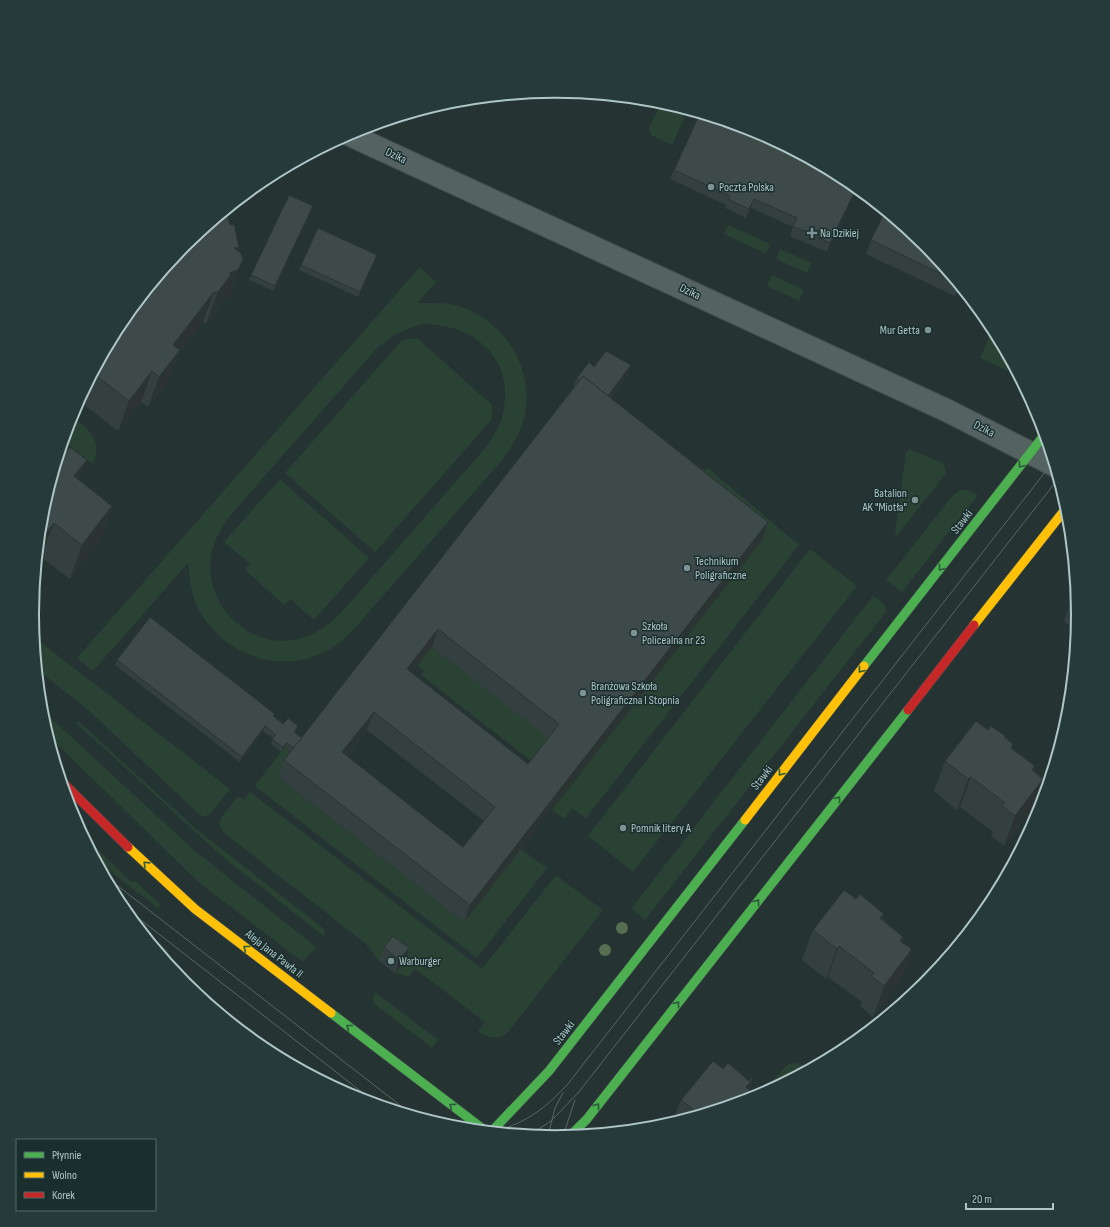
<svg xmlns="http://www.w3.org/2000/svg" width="1110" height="1227" viewBox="0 0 1110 1227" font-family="'Sofia Sans Condensed',sans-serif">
	<rect width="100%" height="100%" fill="#253433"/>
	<!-- green -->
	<g fill="#294233" fill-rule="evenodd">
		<polygon points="661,103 683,113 684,119 672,145 651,135 649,128"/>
		<polygon points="728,225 770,244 766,254 724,234"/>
		<polygon points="780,249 812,263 807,273 776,259"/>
		<path d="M420,267L436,282L417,303C431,303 445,302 459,306C507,322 537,372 523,422C519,436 511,447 503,459L353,630C342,640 332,650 318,655C271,674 217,650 196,604C190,591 190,577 188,563L93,671L77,658ZM423,324C475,324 515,359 503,413C501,425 494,436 487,446L339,615C325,628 312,636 294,640C244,649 198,596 213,548C216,537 222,528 228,518L377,348C391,336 404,329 423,324Z"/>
		<polygon points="772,275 804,290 799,301 767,286"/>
		<polygon points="993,329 1017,375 980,358"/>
		<polygon points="417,338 492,405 492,419 375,552 285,473 402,340"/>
		<path d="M71,416C89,429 103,439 93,464L64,441Z"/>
		<polygon points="910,449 944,464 946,473 897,536 895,534 906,452"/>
		<polygon points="708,468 799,545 586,818 572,808 564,819 552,810 762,540 690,483 700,471"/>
		<polygon points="280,479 369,558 314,620 290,599 284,605 245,570 250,564 224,542"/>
		<polygon points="962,490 968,490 978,495 902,592 886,580 954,494"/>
		<polygon points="810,549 857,586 633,872 588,836"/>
		<polygon points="873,596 885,605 886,612 645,920 631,909"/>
		<polygon points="34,637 230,789 209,815 204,817 199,814 86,708 38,670"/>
		<polygon points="432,647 553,741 535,764 421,675 424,671 417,666"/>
		<polygon points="42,710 195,851 316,947 303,962 211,892 191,875 48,735"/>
		<polygon points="78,721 195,828 324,929 325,937 224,858 76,723"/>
		<polygon points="285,747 295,755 278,777 464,922 521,849 547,868 477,958 256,787 255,785"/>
		<path d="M250,792L482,969L556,875L603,910L509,1031C500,1041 488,1038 478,1031L485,1022L415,969L409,977L395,973L404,961L388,949L379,961L365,943L224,833L219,825L221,818L238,796L244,800Z"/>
		<polygon points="84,836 131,882 135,881 161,905 158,908 97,861"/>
		<polygon points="139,927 169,951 166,955 157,949"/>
		<polygon points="376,993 438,1040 432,1048 373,1003 373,997"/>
		<polygon points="797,1063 809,1068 755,1097 747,1097 757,1087 763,1091 788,1064"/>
	</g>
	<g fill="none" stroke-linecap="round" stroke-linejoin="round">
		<!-- street casing -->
		<g stroke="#45504f" stroke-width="24">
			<polyline id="street" points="348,134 948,411 1054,465"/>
		</g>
		<!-- fast casing -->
		<g stroke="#45504f" stroke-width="10">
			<g id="fast">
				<polyline points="864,666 1045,434"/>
				<polyline points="331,1013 483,1129"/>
				<polyline points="493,1130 549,1071 745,820"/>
				<polyline points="571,1135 587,1119 908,710"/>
			</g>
		</g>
		<!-- slow casing -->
		<g stroke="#45504f" stroke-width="10">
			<g id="slow">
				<polyline points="974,625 1067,507"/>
				<polyline points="745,820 864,666"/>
				<polyline points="128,847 195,909 331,1013"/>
			</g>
		</g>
		<!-- jam casing -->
		<g stroke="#45504f" stroke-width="10">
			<g id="jam">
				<polyline points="908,710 974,625"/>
				<polyline points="62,782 128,847"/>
			</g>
		</g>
		<!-- street -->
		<use href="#street" stroke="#556262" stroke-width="22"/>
		<!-- fast -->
		<use href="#fast" stroke="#4caf50" stroke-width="9"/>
		<!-- slow -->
		<use href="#slow" stroke="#ffc107" stroke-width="9"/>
		<!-- jam -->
		<use href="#jam" stroke="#c62828" stroke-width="9"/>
		<!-- tram -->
		<g stroke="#596665" stroke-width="1">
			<polyline points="105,876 410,1113"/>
			<polyline points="119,903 376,1103"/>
			<path d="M496,1131C528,1122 545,1108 567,1085L1053,462"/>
			<polyline points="531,1134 551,1121 578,1093 1058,479"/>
			<polyline points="548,1136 555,1108 563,1093"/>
			<polyline points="563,1136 575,1100"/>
		</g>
	</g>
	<!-- trees -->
	<g fill="#576e52">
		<circle cx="622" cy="928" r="6"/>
		<circle cx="605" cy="950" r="6"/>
	</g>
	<!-- wall -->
	<g fill="#34403f" fill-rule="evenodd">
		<polygon points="674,170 846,179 848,181 846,186 851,200 827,252 790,236 793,227 751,208 746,218 725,208 726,205 670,179"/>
		<polygon points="311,211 274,291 249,280 251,275"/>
		<polygon points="230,225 239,247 238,251 232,291 227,300 222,302 220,305 206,324 203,322 178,354 169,380 148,407 141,402 118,431 79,401 81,397 120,323 130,320 171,268 170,263 185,244"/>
		<polygon points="871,240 925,244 964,292 955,296 866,254"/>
		<polygon points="377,255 358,297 299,270 301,265"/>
		<polygon points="972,301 974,304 973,307 971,306"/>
		<path d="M631,365L628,375L610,398L762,540L464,922L278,777L284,760L291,752L285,747L281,752L271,744L273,738L263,731L240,762L115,665L117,660L275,714L274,716L283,724L297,731L295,733L302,738L574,388L573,387L577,378L594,367ZM432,647L548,738L528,764L411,673ZM367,730L484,821L463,847L347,756Z"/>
		<polygon points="79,480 112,506 100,541 70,579 41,557 37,563 42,511"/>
		<polygon points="1076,590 1078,614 1076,631 1064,621"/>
		<polygon points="988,730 1005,738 1012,749 1033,771 1032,809 1004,846 991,836 993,832 960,807 957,810 934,791 945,761"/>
		<polygon points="856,899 884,914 882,919 903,937 902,942 901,980 873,1017 860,1006 862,1002 828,977 826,979 802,960 813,930"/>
		<polygon points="384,947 404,962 395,973 379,961"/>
		<polygon points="723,1069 749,1081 753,1079 749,1090 755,1097 673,1121 681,1100"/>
	</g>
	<!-- shaded-wall -->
	<g fill="#2b3433">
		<polygon points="855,191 851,200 827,252 830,243"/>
		<polygon points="754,199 751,208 746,218 749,209"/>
		<polygon points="313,206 311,211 274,291 275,286"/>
		<polygon points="239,247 229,273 243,260 232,291 227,300 222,302 220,305 206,324 234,248"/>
		<polygon points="959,286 964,292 955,296"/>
		<polygon points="214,292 203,322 178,354 169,380 148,407 159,377 173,345"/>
		<polygon points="631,365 628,375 599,411 603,402"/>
		<polygon points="152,371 141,402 118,431 129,401"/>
		<polygon points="87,460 74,494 74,476"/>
		<polygon points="112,506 100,541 70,579 82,545"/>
		<polygon points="768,522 762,540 464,922 470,905"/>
		<polygon points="54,523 41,557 37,563 40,541"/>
		<polygon points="438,629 432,647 401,687 407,669"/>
		<polygon points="374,712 367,730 336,769 342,752"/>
		<polygon points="265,726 263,731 240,762 242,757"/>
		<polygon points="287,743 285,747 281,752 283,747"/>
		<polygon points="971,777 960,807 957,810 968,779"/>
		<polygon points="1043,779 1032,809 1004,846 1015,816"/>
		<polygon points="839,946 828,977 826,979 837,949"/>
		<polygon points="409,948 404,962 395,973 399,960"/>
		<polygon points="912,949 901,980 873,1017 884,986"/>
		<polygon points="753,1079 745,1100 746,1087"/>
	</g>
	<!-- building -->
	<g fill="#3d4a49" stroke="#2b3433" fill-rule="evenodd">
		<polygon points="700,113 755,130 848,180 845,186 855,191 830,243 793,226 797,218 754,199 749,209 728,199 730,196 674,170"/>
		<polygon points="289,195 313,206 275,286 251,275"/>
		<polygon points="226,210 230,225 234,224 239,247 234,248 241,253 243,260 238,270 229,273 231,275 217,293 214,292 173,345 180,350 159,377 152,371 129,401 93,373 105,352 117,337 114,335 120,323 127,315 130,320 183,252 181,248 184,247 184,246 185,244"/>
		<polygon points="885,211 925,244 954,280 871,240"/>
		<polygon points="318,228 377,255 360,292 301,265"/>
		<polygon points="606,351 631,365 608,396 583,376 580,380 577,378 589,362 594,367"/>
		<path d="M583,376L768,522L470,905L284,760ZM438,629L559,724L528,764L407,669ZM374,712L495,807L463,847L342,752Z"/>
		<polygon points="70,447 87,460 74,476 112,506 82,545 54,523 40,541 39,541 42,511 57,463"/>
		<polygon points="150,617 275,714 273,716 283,724 288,718 298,726 294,732 302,738 293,748 287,743 283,747 272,739 276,735 265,726 242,757 117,660"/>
		<polygon points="976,721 988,730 991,726 1006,736 1004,737 1013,744 1011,748 1035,766 1032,770 1043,779 1015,816 1002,806 1005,803 971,777 968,779 945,761"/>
		<polygon points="844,890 856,899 860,894 884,914 880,918 903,937 900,941 912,949 884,986 871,976 874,973 839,946 837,949 813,930"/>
		<polygon points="393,936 409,948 399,960 384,947"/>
		<polygon points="713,1061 723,1069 728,1063 749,1081 752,1078 753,1079 746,1087 757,1096 699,1114 681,1100"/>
	</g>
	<!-- one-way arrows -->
	<defs><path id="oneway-chevron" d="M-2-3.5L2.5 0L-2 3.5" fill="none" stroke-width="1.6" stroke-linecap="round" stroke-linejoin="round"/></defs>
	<g stroke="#2b5b39">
		<use href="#oneway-chevron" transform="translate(1021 465) rotate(127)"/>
		<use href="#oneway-chevron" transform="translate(941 568) rotate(128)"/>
		<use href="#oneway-chevron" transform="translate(861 670) rotate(128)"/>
		<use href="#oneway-chevron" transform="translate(781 773) rotate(128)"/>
		<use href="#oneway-chevron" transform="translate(838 799) rotate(-52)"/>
		<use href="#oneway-chevron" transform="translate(146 864) rotate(-136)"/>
		<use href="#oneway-chevron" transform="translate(757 902) rotate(-52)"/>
		<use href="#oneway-chevron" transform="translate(246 948) rotate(-142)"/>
		<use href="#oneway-chevron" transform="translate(677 1004) rotate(-52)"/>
		<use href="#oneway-chevron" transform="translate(349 1027) rotate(-142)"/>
		<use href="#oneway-chevron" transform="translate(452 1106) rotate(-143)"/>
		<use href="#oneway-chevron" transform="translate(597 1106) rotate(-53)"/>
	</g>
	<!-- markers -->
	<g fill="#7e9393" stroke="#192e2d" stroke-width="1.5">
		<circle cx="711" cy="187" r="4"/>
		<path d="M810 227h4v4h4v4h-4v4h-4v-4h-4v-4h4z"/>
		<circle cx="928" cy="330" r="4"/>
		<circle cx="915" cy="500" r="4"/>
		<circle cx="687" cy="568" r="4"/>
		<circle cx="634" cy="633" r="4"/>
		<circle cx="583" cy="693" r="4"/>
		<circle cx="623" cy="828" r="4"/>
		<circle cx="391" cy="961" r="4"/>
	</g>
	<g text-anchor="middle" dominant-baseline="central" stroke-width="3" stroke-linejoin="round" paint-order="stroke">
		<!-- street labels -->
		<g font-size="12" fill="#aec6c6" stroke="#192e2d">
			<text transform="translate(396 156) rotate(25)">Dzika</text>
			<text transform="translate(690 292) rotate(25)">Dzika</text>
			<text transform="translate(984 429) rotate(27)">Dzika</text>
			<text transform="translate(962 522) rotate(-52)">Stawki</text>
			<text transform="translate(762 778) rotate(-52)">Stawki</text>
			<text transform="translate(274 954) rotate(38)">Aleja Jana Pawła II</text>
			<text transform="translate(564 1033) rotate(-52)">Stawki</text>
		</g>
		<!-- poi labels -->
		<g font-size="12" fill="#aec6c6" stroke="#192e2d" text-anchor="start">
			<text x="719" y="187">Poczta Polska</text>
			<text x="820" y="233">Na Dzikiej</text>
			<text x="920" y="330" text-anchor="end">Mur Getta</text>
			<text x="907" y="493" text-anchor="end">Batalion<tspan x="907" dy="14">AK "Miotła"</tspan></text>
			<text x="695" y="561">Technikum<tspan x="695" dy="14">Poligraficzne</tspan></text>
			<text x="642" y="626">Szkoła<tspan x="642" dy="14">Policealna nr 23</tspan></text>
			<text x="591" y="686">Branżowa Szkoła<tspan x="591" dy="14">Poligraficzna I Stopnia</tspan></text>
			<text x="631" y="828">Pomnik litery A</text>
			<text x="399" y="961">Warburger</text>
		</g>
	</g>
	<!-- crop -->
	<path d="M0 0H1110V1227H0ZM39 614a516 516 0 1 1 1032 0a516 516 0 1 1-1032 0Z" fill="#253a39" fill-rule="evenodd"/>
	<path fill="none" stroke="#aec6c6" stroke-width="2" d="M39 614a516 516 0 1 1 1032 0a516 516 0 1 1-1032 0Z"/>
	<!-- legend -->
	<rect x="16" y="1139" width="140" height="72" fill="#192e2d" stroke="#556b6a"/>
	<rect x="24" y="1152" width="20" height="6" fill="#4caf50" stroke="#556b6a"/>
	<text x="52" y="1159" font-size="12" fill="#aec6c6">Płynnie</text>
	<rect x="24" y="1172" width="20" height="6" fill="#ffc107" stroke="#556b6a"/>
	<text x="52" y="1179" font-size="12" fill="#aec6c6">Wolno</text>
	<rect x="24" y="1192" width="20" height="6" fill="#c62828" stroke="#556b6a"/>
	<text x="52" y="1199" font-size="12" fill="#aec6c6">Korek</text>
	<!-- scale -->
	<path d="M966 1203v6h87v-6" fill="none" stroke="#aec6c6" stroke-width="2"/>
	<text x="972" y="1203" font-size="12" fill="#aec6c6" stroke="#192e2d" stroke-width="3" paint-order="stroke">20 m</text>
</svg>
